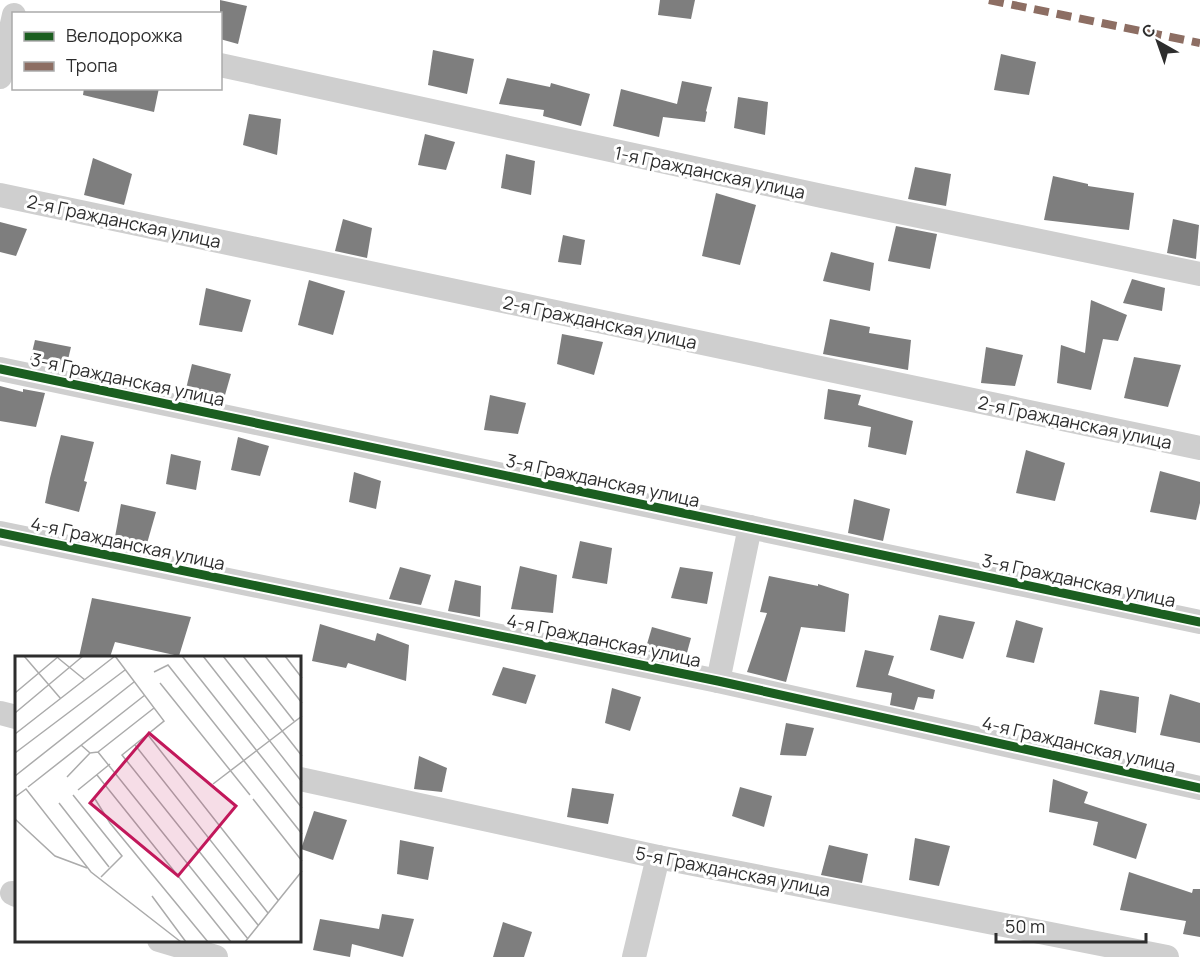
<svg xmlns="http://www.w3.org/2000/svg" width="1200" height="957" viewBox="0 0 1200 957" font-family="Manrope,sans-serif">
	<rect width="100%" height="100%" fill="#fff"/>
	<!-- building -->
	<g fill="#7e7e7e">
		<polygon points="220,0 247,6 238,44 220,39"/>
		<polygon points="660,0 695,0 691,19 658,15"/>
		<polygon points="433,50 474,59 467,94 428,85"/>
		<polygon points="1001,54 1036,62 1029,95 994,90"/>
		<polygon points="507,78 550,87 551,83 590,94 581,126 543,116 544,110 499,104"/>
		<polygon points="682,81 712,87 706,111 707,112 705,122 663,117 659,137 613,126 621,89 677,104"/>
		<polygon points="84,88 159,88 154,112 83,95"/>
		<polygon points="738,97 768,102 765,135 734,128"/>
		<polygon points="249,114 281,119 277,155 243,145"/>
		<polygon points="425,134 455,142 446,170 418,165"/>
		<polygon points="506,154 535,161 531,195 501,188"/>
		<polygon points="93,158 132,174 124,205 84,195"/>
		<polygon points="915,167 951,174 946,206 908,199"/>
		<polygon points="1053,176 1088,184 1088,186 1134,193 1129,230 1044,220"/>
		<polygon points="716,193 756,205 740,265 702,256"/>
		<polygon points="343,219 372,228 367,258 335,251"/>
		<polygon points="1173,219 1199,225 1196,259 1167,253"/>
		<polygon points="0,222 27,229 16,256 0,252"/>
		<polygon points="896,226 937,234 930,269 888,261"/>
		<polygon points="563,235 585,240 581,265 558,262"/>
		<polygon points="831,252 874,263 870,291 823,281"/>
		<polygon points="1132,279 1165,288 1162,311 1123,303"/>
		<polygon points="309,280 345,291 333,335 298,325"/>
		<polygon points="206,288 251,300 242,332 199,325"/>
		<polygon points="1091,300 1127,315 1118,341 1103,339 1091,390 1057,383 1061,345 1085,353"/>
		<polygon points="830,319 870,327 869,333 911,340 908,370 823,354"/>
		<polygon points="562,334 603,342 594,375 557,364"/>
		<polygon points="35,340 71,347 66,368 30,361"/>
		<polygon points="986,347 1023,355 1015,386 981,383"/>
		<polygon points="1134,357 1181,365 1168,407 1124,398"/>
		<polygon points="192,364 231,374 223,402 185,393"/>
		<polygon points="0,386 23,392 23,389 45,393 36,427 0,421"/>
		<polygon points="828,389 861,395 858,405 913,421 906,455 868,447 871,427 824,419"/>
		<polygon points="490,395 526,403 518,434 484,430"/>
		<polygon points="61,435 94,442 84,481 87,482 79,512 45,503 50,478"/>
		<polygon points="238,437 269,446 260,476 231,470"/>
		<polygon points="1026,450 1065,463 1055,501 1016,493"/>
		<polygon points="171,454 201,461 196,490 166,484"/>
		<polygon points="1160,471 1200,482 1200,503 1196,520 1150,512"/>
		<polygon points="354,472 381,481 376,509 349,502"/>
		<polygon points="854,499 890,509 883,541 848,533"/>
		<polygon points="121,504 156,512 146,547 115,537"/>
		<polygon points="580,541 612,548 607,584 572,578"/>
		<polygon points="520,566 557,575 553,613 511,609"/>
		<polygon points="400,567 431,575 421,605 389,599"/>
		<polygon points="680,567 713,572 707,604 671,598"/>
		<polygon points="769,576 818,586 818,584 849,594 845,632 801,627 786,682 747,672 767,613 760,612"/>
		<polygon points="455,580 481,586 480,617 448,611"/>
		<polygon points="92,598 191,617 179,656 115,642 110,657 79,657"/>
		<polygon points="939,615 975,622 963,659 930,650"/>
		<polygon points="1016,620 1043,628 1034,663 1006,657"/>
		<polygon points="320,624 375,641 377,633 409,645 406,681 348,663 346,668 312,661"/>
		<polygon points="652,627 691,638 685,660 645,651"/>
		<polygon points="865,650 894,656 888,675 935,690 933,699 918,697 914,710 890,705 892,693 856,687"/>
		<polygon points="503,667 536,675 526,704 492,695"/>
		<polygon points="612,688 641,697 630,731 605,723"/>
		<polygon points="1100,690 1139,697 1136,733 1094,724"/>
		<polygon points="1170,694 1200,703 1200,743 1160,735"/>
		<polygon points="786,723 814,728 806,756 780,755"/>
		<polygon points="419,756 447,768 442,792 414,789"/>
		<polygon points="1053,779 1088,792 1084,803 1147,824 1136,859 1093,845 1098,822 1049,812"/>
		<polygon points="740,787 772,796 764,827 732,816"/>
		<polygon points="572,788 614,794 608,824 567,817"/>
		<polygon points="314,811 347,820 333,860 301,849"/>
		<polygon points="915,838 950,846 939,886 909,880"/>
		<polygon points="400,840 434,847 428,880 397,874"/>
		<polygon points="829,845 868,854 862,883 821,875"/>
		<polygon points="1129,872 1192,893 1193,889 1200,889 1200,937 1183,934 1186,921 1120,910"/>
		<polygon points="382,914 414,919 403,957 352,944 350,957 313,950 320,919 379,929"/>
		<polygon points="503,922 532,932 524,957 493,957"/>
	</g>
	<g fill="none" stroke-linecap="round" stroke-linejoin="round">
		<!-- minor -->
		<g stroke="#cfcfcf" stroke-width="24">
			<polyline points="220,65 822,196 1200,274"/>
			<polyline points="0,77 14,15"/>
			<polyline points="0,195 1200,448"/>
			<polyline points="0,369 1200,622"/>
			<polyline points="0,533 718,681 1200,788"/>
			<polyline points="718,681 750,527"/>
			<polyline points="0,713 16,717"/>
			<polyline points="300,779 658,857 1167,957"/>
			<polyline points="12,893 16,895"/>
			<polyline points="159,940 216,957"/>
			<polyline points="634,957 658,857"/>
		</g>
		<!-- quiet -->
		<polyline stroke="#8d6e63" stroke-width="8" stroke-dasharray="15 8" stroke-linecap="butt" points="989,0 1200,43"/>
		<!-- cycleway casing -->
		<g stroke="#fff" stroke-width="13">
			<g id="cycleway">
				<polyline points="0,369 1200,622"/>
				<polyline points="0,533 718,681 1200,788"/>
			</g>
		</g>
		<!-- cycleway -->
		<use href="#cycleway" stroke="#1b5e20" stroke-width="9"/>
	</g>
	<g text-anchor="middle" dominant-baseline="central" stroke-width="6" stroke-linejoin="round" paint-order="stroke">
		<!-- street labels -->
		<g font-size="18" fill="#2d2d2d" stroke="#fff">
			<text transform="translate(710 172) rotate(12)">1-я Гражданская улица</text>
			<text transform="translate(124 221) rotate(12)">2-я Гражданская улица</text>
			<text transform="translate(600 322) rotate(12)">2-я Гражданская улица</text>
			<text transform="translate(128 379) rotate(12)">3-я Гражданская улица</text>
			<text transform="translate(1075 422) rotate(12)">2-я Гражданская улица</text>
			<text transform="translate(603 480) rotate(12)">3-я Гражданская улица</text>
			<text transform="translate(128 543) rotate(12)">4-я Гражданская улица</text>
			<text transform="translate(1079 580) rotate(12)">3-я Гражданская улица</text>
			<text transform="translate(604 640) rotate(12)">4-я Гражданская улица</text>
			<text transform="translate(1079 744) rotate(13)">4-я Гражданская улица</text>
			<text transform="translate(733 871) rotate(11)">5-я Гражданская улица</text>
		</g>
	</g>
	<!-- overview -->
	<g transform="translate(15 656)">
		<rect width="286" height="286" fill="#fff"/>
		<path fill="none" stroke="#ababab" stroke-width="1.5" d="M9,0L46,43M100,0L149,65L107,99L243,269M167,0L287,152M188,0L287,126M208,0L287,100M228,0L279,65M250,0L287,47M270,0L287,22M43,2L70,24M139,16L153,9L287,178M145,27L235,139M0,37L44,0M0,57L68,0M0,78L100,0M133,79L263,244M66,89L75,97L83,96M120,89L253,257M83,96L233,283M83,96L139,52M0,97L110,14M82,119L216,286M0,120L119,26M52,121L75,97M198,128L287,60M13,131L130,39M63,134L95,108M58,139L107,200L86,221M0,141L11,133L76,216L166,286M80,143L95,167L193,286M238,143L287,205M44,147L94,211M0,163L40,200L72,212M137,240L171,286M230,286L287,215"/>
		<path fill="#c2185b" fill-opacity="0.15" stroke="#c2185b" stroke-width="3" d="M134,77L221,150L163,220L75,147Z"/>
		<rect width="286" height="286" fill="none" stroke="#2d2d2d" stroke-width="3"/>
	</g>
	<!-- legend -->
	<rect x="12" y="12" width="210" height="78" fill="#ffffff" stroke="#ababab" stroke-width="1.5"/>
	<rect x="24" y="32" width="30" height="9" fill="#1b5e20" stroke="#ababab" stroke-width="1.5"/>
	<text x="66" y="42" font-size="18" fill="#2d2d2d">Велодорожка</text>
	<rect x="24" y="62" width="30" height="9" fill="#8d6e63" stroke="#ababab" stroke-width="1.5"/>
	<text x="66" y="72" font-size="18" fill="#2d2d2d">Тропа</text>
	<!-- north arrow -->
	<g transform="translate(1158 42) rotate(320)" stroke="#ffffff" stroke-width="4.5" paint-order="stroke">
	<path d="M0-4.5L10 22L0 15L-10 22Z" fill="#2d2d2d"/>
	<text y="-9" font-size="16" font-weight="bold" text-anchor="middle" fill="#2d2d2d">С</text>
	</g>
	<!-- scale -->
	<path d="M996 933v9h150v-9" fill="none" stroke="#2d2d2d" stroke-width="3"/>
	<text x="1005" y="933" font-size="18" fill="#2d2d2d" stroke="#ffffff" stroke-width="4.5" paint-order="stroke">50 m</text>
</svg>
